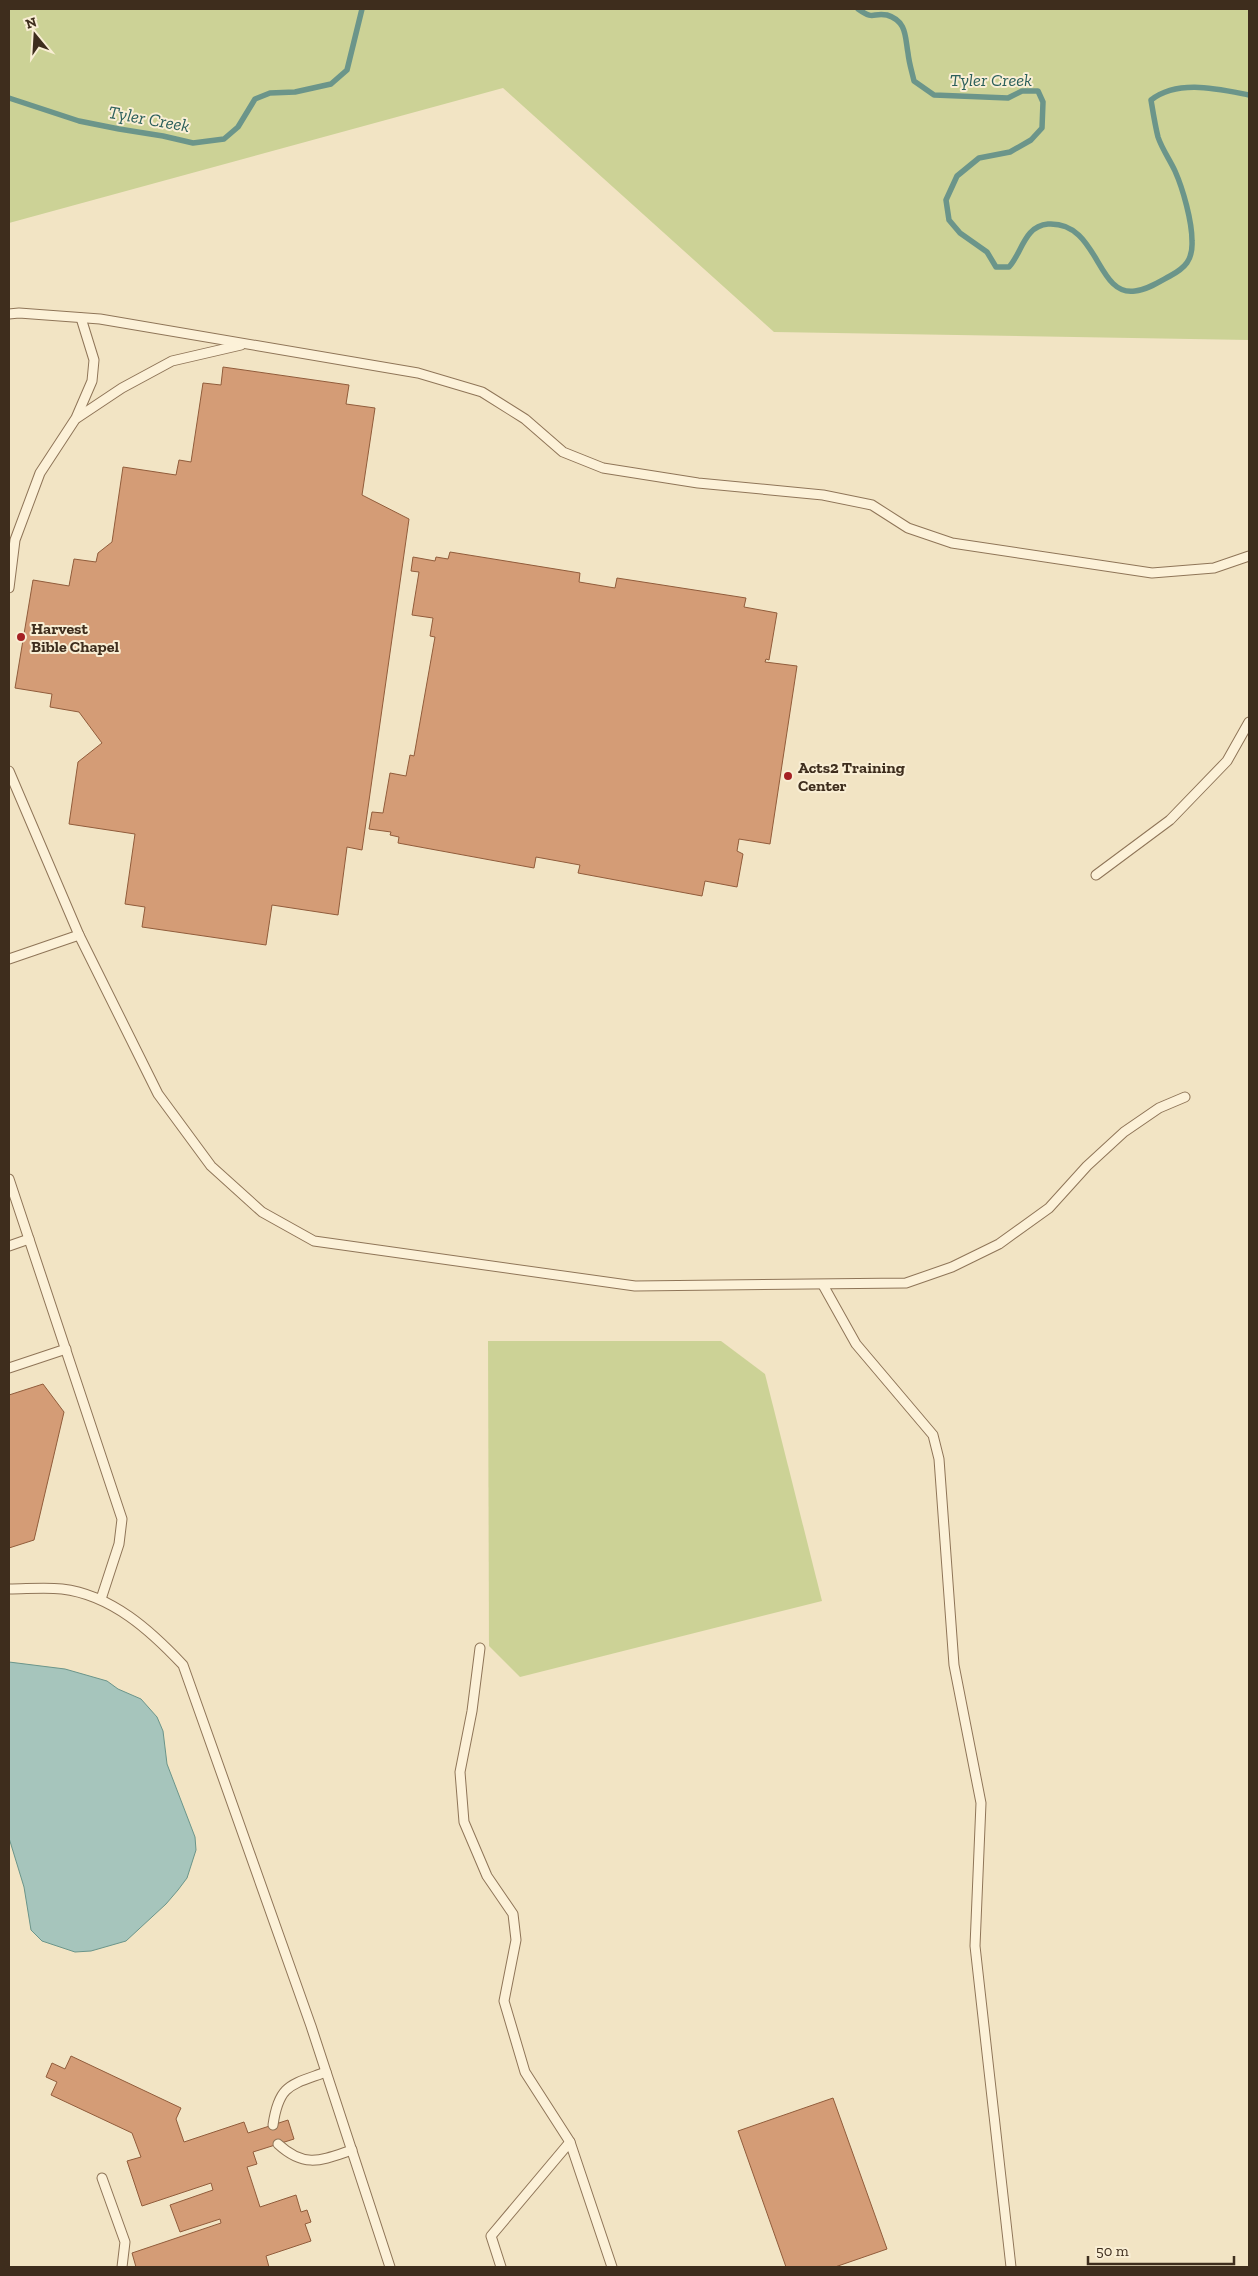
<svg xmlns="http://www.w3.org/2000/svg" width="1258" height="2276" viewBox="0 0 1258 2276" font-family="'Zilla Slab',serif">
	<rect width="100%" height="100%" fill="#f2e4c4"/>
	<!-- green -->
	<g fill="#ccd296">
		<polygon points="9,9 1249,9 1249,340 774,332 503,88 9,223"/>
		<polygon points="488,1341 721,1341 765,1374 822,1601 520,1677 489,1646"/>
	</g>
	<!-- water -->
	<polygon fill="#a6c5bc" stroke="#6b958a" points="9,1662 65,1669 107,1681 118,1689 141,1699 157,1717 163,1731 167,1764 195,1837 196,1850 187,1878 178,1890 166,1904 126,1941 91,1951 75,1952 42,1941 31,1930 24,1887 9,1838"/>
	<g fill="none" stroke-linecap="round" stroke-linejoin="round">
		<!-- stream -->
		<g stroke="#6b958a" stroke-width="5.5">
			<path d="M858,9C875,21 872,12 887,15C907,21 905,37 908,53C909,63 912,72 914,81L934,95L1008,98L1022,91H1038L1043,102L1042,128L1031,140L1010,152L979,158L957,176L946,200L949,220L960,233L987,252L996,267H1009C1022,253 1024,226 1048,224C1099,221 1096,297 1135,291C1147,290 1159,282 1170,276C1185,268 1193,260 1192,241C1192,221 1183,189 1175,171C1170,160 1162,149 1158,137C1155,125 1153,112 1151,100C1178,79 1218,89 1249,95"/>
			<polyline points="9,98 79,121 119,129 163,136 193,143 224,139 238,127 255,99 270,93 295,92 331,84 347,70 362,9"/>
		</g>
	</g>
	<!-- building -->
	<g fill="#d49c76" stroke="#915c3b">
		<polygon points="223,367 349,385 346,404 375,408 362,495 409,519 362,850 347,847 338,915 272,905 266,945 142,927 145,907 125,904 135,834 69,824 78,762 102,743 79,712 50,707 52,694 15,688 33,580 69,586 74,559 96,562 98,553 112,542 123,467 176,475 179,460 191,462 203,383 221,385"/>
		<polygon points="450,552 580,573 579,582 615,588 617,578 746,598 744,607 777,613 769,660 766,659 765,662 797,666 770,844 739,839 737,851 743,854 737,887 705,881 702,896 578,873 580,865 536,857 534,868 398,843 399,837 390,835 391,832 369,829 372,812 383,813 390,773 406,776 410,755 414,756 435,637 430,636 433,618 412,615 419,572 411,571 413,557 435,561 436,557 448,559"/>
		<polygon points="43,1384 64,1412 34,1540 9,1548 9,1395"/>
		<polygon points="71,2056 181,2108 176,2119 184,2142 244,2122 248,2133 288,2120 294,2139 253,2152 257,2164 247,2167 260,2207 296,2195 301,2212 307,2210 311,2222 305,2224 311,2241 266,2256 269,2267 136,2267 132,2253 221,2223 220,2219 180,2232 170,2205 213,2190 211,2183 142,2206 127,2161 141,2157 132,2133 51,2095 57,2082 46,2077 52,2063 65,2069"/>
		<polygon points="833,2098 887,2249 835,2267 786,2267 738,2131"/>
	</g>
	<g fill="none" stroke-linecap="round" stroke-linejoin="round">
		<!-- lane casing -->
		<g stroke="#8f7558" stroke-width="11">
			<g id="lane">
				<polyline points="9,314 19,313 100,319 418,373 482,392 525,419 563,452 603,468 698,483 823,495 872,505 908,528 952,543 1152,573 1214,568 1249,556"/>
				<polyline points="77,418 122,388 172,361 241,345"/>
				<polyline points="9,588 15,540 40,473 76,418 92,381 94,360 81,318"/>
				<polyline points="9,771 79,935 158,1094 211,1166 262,1212 314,1241 635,1286 906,1283 952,1267 999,1244 1049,1208 1087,1166 1124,1132 1159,1108 1185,1097"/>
				<polyline points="1096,875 1170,820 1227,761 1249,722"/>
				<polyline points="9,959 79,935"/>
				<polyline points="9,1179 122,1519 119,1544 101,1599"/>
				<polyline points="9,1246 29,1239"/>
				<polyline points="823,1285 856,1344 933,1435 939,1459 954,1665 981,1803 975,1946 1011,2267"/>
				<polyline points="9,1368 66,1349"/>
				<path d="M9,1589C26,1589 45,1587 62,1589C112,1595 151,1631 183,1665L311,2026L390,2267"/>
				<polyline points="480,1648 472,1711 460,1772 464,1822 487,1876 513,1914 516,1940 504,2001 525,2072 570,2142"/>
				<path d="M273,2125C279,2084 291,2085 326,2072"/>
				<path d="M278,2144C305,2169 322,2160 352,2150"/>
				<polyline points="102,2178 125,2242 122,2267"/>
				<polyline points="501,2267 491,2236 570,2142 612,2267"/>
			</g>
		</g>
		<!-- lane -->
		<use href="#lane" stroke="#fcf1d8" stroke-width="9"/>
	</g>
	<!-- markers -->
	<g fill="#a52124" stroke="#f9eed4" stroke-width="2">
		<circle cx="21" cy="637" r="5"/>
		<circle cx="788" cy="776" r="5"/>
	</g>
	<g text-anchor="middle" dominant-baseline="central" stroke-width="4" stroke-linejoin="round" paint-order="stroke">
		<!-- poi labels -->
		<g font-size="16" font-weight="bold" fill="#3e2d1d" stroke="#f9eed4" text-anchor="start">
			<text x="31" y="628">Harvest<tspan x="31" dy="18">Bible Chapel</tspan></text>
			<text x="798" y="767">Acts2 Training<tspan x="798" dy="18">Center</tspan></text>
		</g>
		<!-- water labels -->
		<g font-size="18" font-style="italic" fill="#2b5f5b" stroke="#f9eed4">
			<text x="991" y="80">Tyler Creek</text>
			<text transform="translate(149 119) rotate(10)">Tyler Creek</text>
		</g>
	</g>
	<!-- border -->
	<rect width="1258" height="2276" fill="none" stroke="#3e2d1d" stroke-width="20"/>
	<!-- north arrow -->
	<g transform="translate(35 35) rotate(342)" stroke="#f9eed4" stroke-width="4" paint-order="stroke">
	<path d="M0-4L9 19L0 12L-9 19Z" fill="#3e2d1d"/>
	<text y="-8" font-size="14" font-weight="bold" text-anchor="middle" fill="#3e2d1d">N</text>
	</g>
	<!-- scale -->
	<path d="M1088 2256v8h146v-8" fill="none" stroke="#3e2d1d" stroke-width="2.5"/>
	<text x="1096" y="2256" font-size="15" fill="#3e2d1d" stroke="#f9eed4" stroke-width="4" paint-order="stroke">50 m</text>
</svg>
